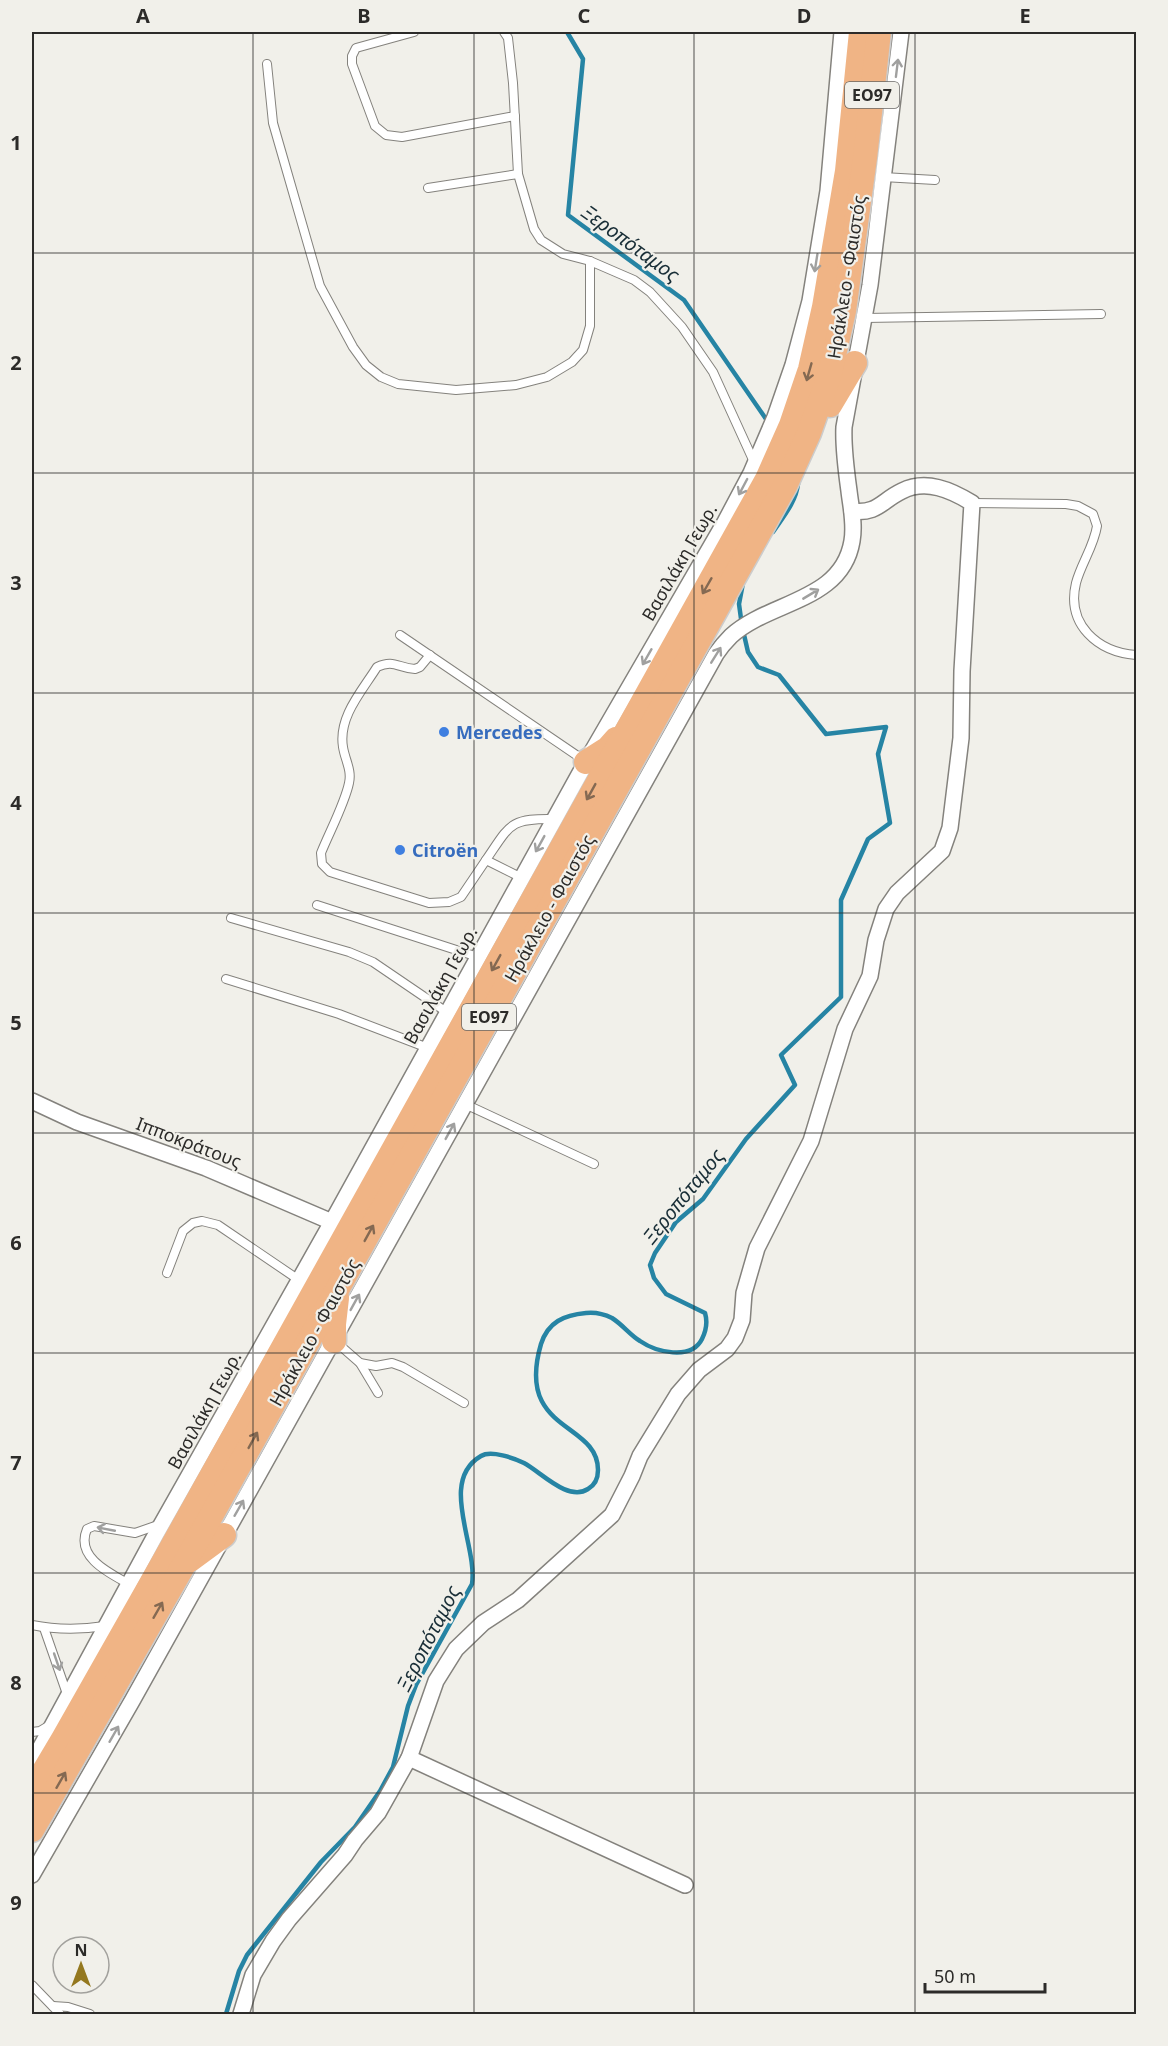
<svg xmlns="http://www.w3.org/2000/svg" width="1168" height="2046" viewBox="0 0 1168 2046" font-family="'Noto Sans',sans-serif">
	<rect width="100%" height="100%" fill="#f1f0ea"/>
	<g fill="none" stroke-linecap="round" stroke-linejoin="round">
		<!-- stream -->
		<g stroke="#2684a4" stroke-width="4.5">
			<polyline points="567,32 583,59 568,215 684,300 766,419"/>
			<path d="M773,532C783,517 796,502 798,484"/>
			<path d="M226,2014L239,1971L247,1955L321,1862L355,1827L380,1791L393,1767L408,1706L416,1685L472,1584C478,1546 438,1481 481,1456C491,1450 514,1458 524,1463C541,1472 568,1502 588,1489C595,1485 598,1478 598,1470C598,1421 515,1433 541,1344C548,1322 564,1315 586,1313C595,1312 604,1314 612,1318C623,1325 630,1335 640,1341C656,1352 691,1361 702,1339C706,1331 708,1323 705,1313L666,1294L654,1278L650,1265L655,1253L676,1222L703,1199L746,1139L795,1085L781,1055L841,997V900L868,839L890,823L878,754L886,727L826,734L779,675L758,667L748,652L742,626L739,604L743,583"/>
		</g>
		<!-- service casing -->
		<g stroke="#84827d" stroke-width="10">
			<g id="service">
				<polyline points="414,32 356,48 352,56 352,64 375,126 386,135 402,137 515,116"/>
				<polyline points="504,32 508,38 513,83 518,174"/>
				<polyline points="267,64 273,123 320,286 353,347 366,365 381,377 398,384 456,390 516,385 547,377 572,362 583,350 590,326 590,261"/>
				<polyline points="883,177 935,180"/>
				<polyline points="428,188 518,174 534,229 541,240 563,254 590,261 634,280 650,292 682,327 713,372 754,462"/>
				<polyline points="865,318 1101,314"/>
				<path d="M972,503L1066,504L1078,506L1093,514L1097,526C1094,546 1081,564 1076,583C1066,625 1098,652 1136,655"/>
				<polyline points="400,635 585,761"/>
				<path d="M430,655L420,667L415,669C398,668 394,659 377,667C362,691 338,717 343,747C345,760 352,770 349,783C345,803 329,833 321,853L322,864L330,872L429,903L449,902L461,897L486,860L522,878"/>
				<path d="M486,860C510,825 509,818 555,819"/>
				<polyline points="317,905 478,957"/>
				<polyline points="231,918 349,952 373,962 448,1013"/>
				<polyline points="226,979 339,1014 428,1048"/>
				<polyline points="465,1104 594,1164"/>
				<polyline points="167,1273 183,1231 193,1223 202,1221 218,1225 299,1280"/>
				<polyline points="336,1342 360,1363 376,1366 392,1363 403,1367 464,1403"/>
				<polyline points="360,1363 378,1393"/>
				<path d="M129,1584C109,1573 75,1557 87,1529L94,1526L135,1533L158,1525"/>
				<path d="M32,1625C57,1630 79,1630 105,1626"/>
				<polyline points="44,1628 67,1694"/>
				<polyline points="32,1732 40,1731 50,1725"/>
				<polyline points="32,1985 60,2014"/>
				<polyline points="53,2006 68,2007 90,2014"/>
			</g>
		</g>
		<!-- minor casing -->
		<g stroke="#84827d" stroke-width="18">
			<g id="minor">
				<polyline points="32,1101 77,1122 206,1168 332,1222"/>
				<polyline points="409,1758 685,1885"/>
				<polyline points="32,1763 156,1534 332,1222 586,762 725,522 751,473 775,417 793,365 810,301 828,191 842,32"/>
				<path d="M32,1875L132,1701L716,654C720,648 725,642 731,636C769,601 842,602 852,541C855,524 851,508 849,491C846,469 843,448 844,427L870,285L901,32"/>
				<path d="M241,2014L253,1975L273,1941L289,1919L345,1855L355,1840L378,1813L409,1758L436,1681L456,1649L483,1623L518,1600L612,1515L632,1476L640,1456L678,1394L699,1370L727,1349L735,1338L742,1320L744,1293L757,1248L811,1141L845,1029L870,976L876,940L886,909L897,893L942,851L950,828L961,738L962,671L972,503C951,490 926,479 902,491C881,501 878,514 852,511"/>
			</g>
		</g>
		<!-- primary casing -->
		<g stroke="#ccc" stroke-width="27">
			<g id="primary">
				<polyline points="830,405 855,363"/>
				<polyline points="586,762 608,748 616,739"/>
				<polyline points="334,1341 334,1324 337,1298"/>
				<polyline points="190,1560 224,1535"/>
				<polyline points="32,1791 63,1739 165,1559 767,479 791,425 810,369 824,307 847,171 861,32"/>
				<polyline points="32,1830 182,1568 785,486 809,433 830,373 844,311 865,158 879,32"/>
			</g>
		</g>
		<!-- service -->
		<use href="#service" stroke="#fff" stroke-width="8"/>
		<!-- minor -->
		<use href="#minor" stroke="#fff" stroke-width="15"/>
		<!-- primary -->
		<use href="#primary" stroke="#f0b485" stroke-width="24"/>
	</g>
	<!-- one-way arrows -->
	<defs><path id="oneway-shaft" d="M-6 0H5M1.5-3L5.5 0L1.5 3" fill="none" stroke-width="1.6" stroke-linecap="round" stroke-linejoin="round" transform="scale(1.5)"/></defs>
	<g stroke="#a0a09f">
		<use href="#oneway-shaft" transform="translate(897 68) rotate(-83)"/>
		<use href="#oneway-shaft" transform="translate(816 263) rotate(99)"/>
		<use href="#oneway-shaft" transform="translate(743 487) rotate(118)"/>
		<use href="#oneway-shaft" transform="translate(811 594) rotate(-31)"/>
		<use href="#oneway-shaft" transform="translate(716 655) rotate(-58)"/>
		<use href="#oneway-shaft" transform="translate(647 657) rotate(120)"/>
		<use href="#oneway-shaft" transform="translate(540 844) rotate(119)"/>
		<use href="#oneway-shaft" transform="translate(450 1131) rotate(-61)"/>
		<use href="#oneway-shaft" transform="translate(355 1302) rotate(-61)"/>
		<use href="#oneway-shaft" transform="translate(239 1508) rotate(-60)"/>
		<use href="#oneway-shaft" transform="translate(106 1529) rotate(-169)"/>
		<use href="#oneway-shaft" transform="translate(57 1662) rotate(71)"/>
		<use href="#oneway-shaft" transform="translate(114 1734) rotate(-60)"/>
	</g>
	<g stroke="#846952">
		<use href="#oneway-shaft" transform="translate(809 372) rotate(106)"/>
		<use href="#oneway-shaft" transform="translate(707 586) rotate(120)"/>
		<use href="#oneway-shaft" transform="translate(591 792) rotate(119)"/>
		<use href="#oneway-shaft" transform="translate(496 963) rotate(119)"/>
		<use href="#oneway-shaft" transform="translate(369 1233) rotate(-61)"/>
		<use href="#oneway-shaft" transform="translate(253 1440) rotate(-61)"/>
		<use href="#oneway-shaft" transform="translate(158 1610) rotate(-60)"/>
		<use href="#oneway-shaft" transform="translate(61 1780) rotate(-60)"/>
	</g>
	<!-- grid -->
	<path fill="none" stroke="#2c2b29" stroke-width="1.5" stroke-opacity="0.55" d="M253,32V2014M474,32V2014M694,32V2014M915,32V2014M32,253H1136M32,473H1136M32,693H1136M32,913H1136M32,1133H1136M32,1353H1136M32,1573H1136M32,1793H1136"/>
	<!-- markers -->
	<g fill="#3f7fe0" stroke="#f1f0ea" stroke-width="2">
		<circle cx="444" cy="732" r="6"/>
		<circle cx="400" cy="850" r="6"/>
	</g>
	<g text-anchor="middle" dominant-baseline="central" stroke-width="4.5" stroke-linejoin="round" paint-order="stroke">
		<!-- shield labels -->
		<g fill="#f1f0ea" stroke="#676663" stroke-width="1.5">
			<rect x="845" y="82" width="54" height="26" rx="4.5"/>
			<rect x="462" y="1004" width="54" height="26" rx="4.5"/>
		</g>
		<g font-size="16" font-weight="bold" fill="#2c2b29">
			<text x="872" y="95">ΕΟ97</text>
			<text x="489" y="1017">ΕΟ97</text>
		</g>
		<!-- street labels -->
		<g font-size="18" fill="#2c2b29" stroke="#f1f0ea">
			<text transform="translate(846 277) rotate(-81)">Ηράκλειο - Φαιστός</text>
			<text transform="translate(679 562) rotate(-60)">Βασιλάκη Γεωρ.</text>
			<text transform="translate(549 908) rotate(-61)">Ηράκλειο - Φαιστός</text>
			<text transform="translate(440 985) rotate(-61)">Βασιλάκη Γεωρ.</text>
			<text transform="translate(189 1142) rotate(21)">Ιπποκράτους</text>
			<text transform="translate(314 1332) rotate(-61)">Ηράκλειο - Φαιστός</text>
			<text transform="translate(204 1410) rotate(-61)">Βασιλάκη Γεωρ.</text>
		</g>
		<!-- shop labels -->
		<g font-size="18" font-weight="bold" fill="#366cbe" stroke="#f1f0ea" text-anchor="start">
			<text x="456" y="732">Mercedes</text>
			<text x="412" y="850">Citroën</text>
		</g>
		<!-- water labels -->
		<g font-size="20" font-style="italic" fill="#192e37" stroke="#f1f0ea">
			<text transform="translate(631 243) rotate(36)">Ξεροπόταμος</text>
			<text transform="translate(683 1196) rotate(-51)">Ξεροπόταμος</text>
			<text transform="translate(428 1638) rotate(-63)">Ξεροπόταμος</text>
		</g>
	</g>
	<!-- border -->
	<rect width="1168" height="2046" fill="none" stroke="#f1f0ea" stroke-width="66"/>
	<!-- north arrow -->
	<g transform="translate(81 1965)"><circle r="28" fill="#f1f0ea" stroke="#a2a19d" stroke-width="1.5"/>
	<path d="M0-4.5L10 22L0 15L-10 22Z" fill="#94781f"/>
	<text y="-9" font-size="16" font-weight="bold" text-anchor="middle" fill="#2c2b29">N</text>
	</g>
	<!-- scale -->
	<path d="M925 1983v9h120v-9" fill="none" stroke="#2c2b29" stroke-width="3"/>
	<text x="934" y="1983" font-size="18" fill="#2c2b29" stroke="#f1f0ea" stroke-width="4.5" paint-order="stroke">50 m</text>
	<rect x="33" y="33" width="1102" height="1980" fill="none" stroke="#2c2b29" stroke-width="2"/>
	<g font-size="20" text-anchor="middle" font-weight="bold" fill="#2c2b29">
		<text x="143" y="23">A</text>
		<text x="364" y="23">B</text>
		<text x="584" y="23">C</text>
		<text x="804" y="23">D</text>
		<text x="1025" y="23">E</text>
		<text x="16" y="150">1</text>
		<text x="16" y="370">2</text>
		<text x="16" y="590">3</text>
		<text x="16" y="810">4</text>
		<text x="16" y="1030">5</text>
		<text x="16" y="1250">6</text>
		<text x="16" y="1470">7</text>
		<text x="16" y="1690">8</text>
		<text x="16" y="1910">9</text>
	</g>
</svg>
